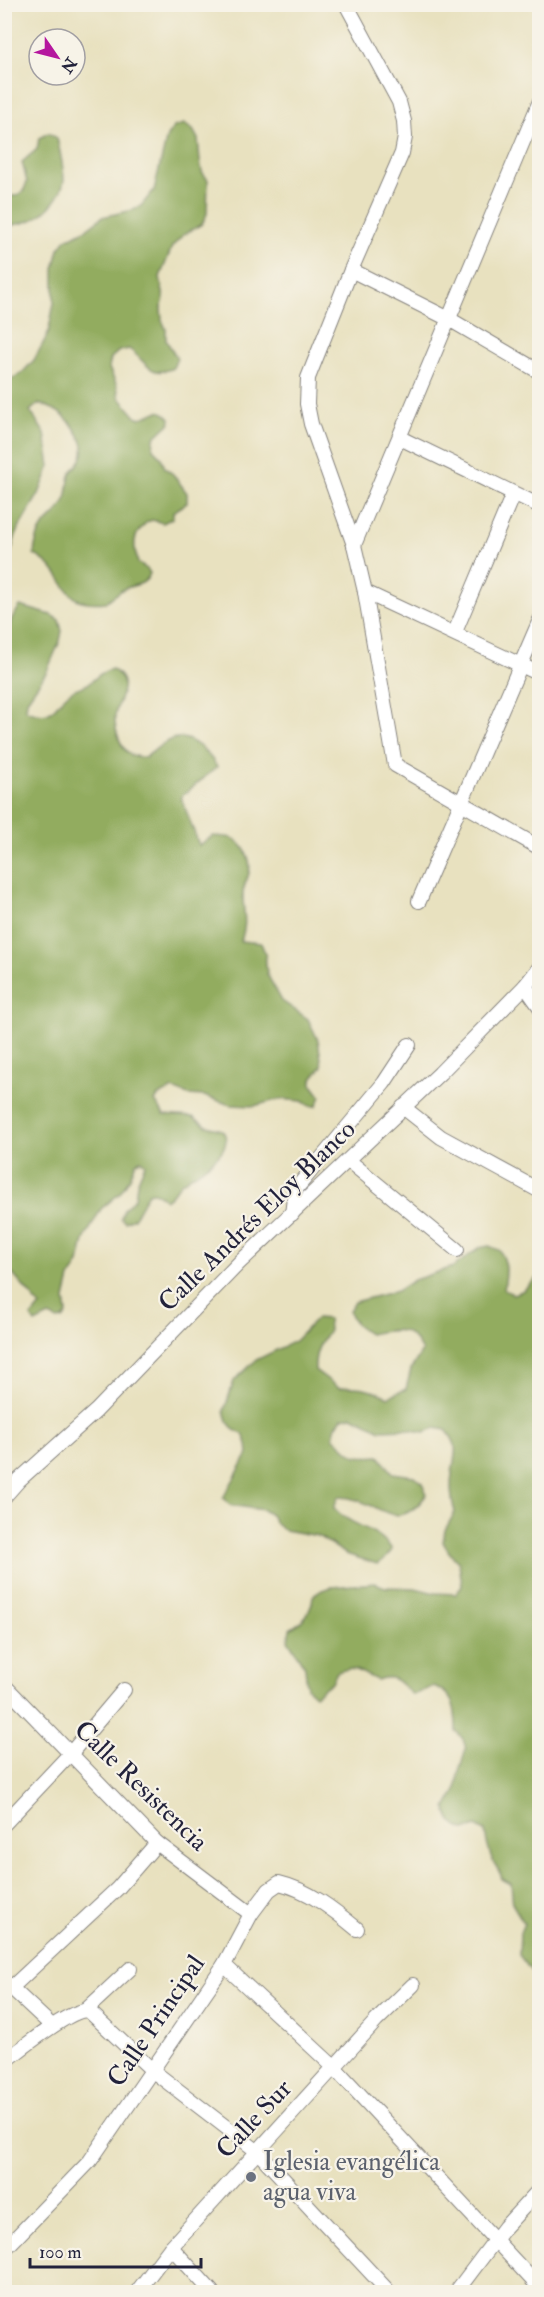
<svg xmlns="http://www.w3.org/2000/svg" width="544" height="2297" viewBox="0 0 544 2297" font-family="'IM FELL Double Pica',serif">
	<rect width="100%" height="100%" fill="#f7f3e8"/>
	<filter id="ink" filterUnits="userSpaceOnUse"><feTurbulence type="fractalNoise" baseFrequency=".0167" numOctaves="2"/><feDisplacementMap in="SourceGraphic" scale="12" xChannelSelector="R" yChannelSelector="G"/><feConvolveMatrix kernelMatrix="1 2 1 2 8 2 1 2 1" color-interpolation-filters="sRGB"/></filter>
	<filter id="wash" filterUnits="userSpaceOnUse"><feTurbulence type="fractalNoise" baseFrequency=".008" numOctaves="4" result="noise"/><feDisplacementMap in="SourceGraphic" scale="24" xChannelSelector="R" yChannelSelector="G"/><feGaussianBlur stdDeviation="1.35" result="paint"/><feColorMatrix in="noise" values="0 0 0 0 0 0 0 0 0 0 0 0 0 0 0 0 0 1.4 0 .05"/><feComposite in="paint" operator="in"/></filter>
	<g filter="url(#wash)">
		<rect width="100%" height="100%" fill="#e8e1bf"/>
		<!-- forest -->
		<g fill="#92ac5e" stroke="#5a674c" stroke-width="1.5">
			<path d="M184,124L193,130L198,139L200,161L202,172L208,180L207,214L202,224L183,235L172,247L160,277L164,298L161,309L162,320L166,329V340L177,358L173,368C149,379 147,361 129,349L119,351L111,358L109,368L117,386L119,397L137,418C151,419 157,403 170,418V423L154,438L153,449L161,457L165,468L173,474L187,493V503L173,512V518L163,523L152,520L147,522C132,535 133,545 138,563L147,569L150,573C146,587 132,584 122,590C117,594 111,598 106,602C65,606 71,589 50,566C45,561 40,558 34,554C37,518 56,523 66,498C69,490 67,479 72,471C74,468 77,467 78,464C89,450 81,438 73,426C64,414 53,407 38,404L30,411L45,434L50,466L39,494L17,531L5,573V383L21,374L34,360L48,334L54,303V269L59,249L66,239L85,230L102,217L133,210L141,206L154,190L167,136L174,127Z"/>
			<path d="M48,133L57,138C59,147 64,172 64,180C62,196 46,214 32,220C23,224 13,224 5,227V196H15L23,192L27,182L22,162L37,149L39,138Z"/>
			<path d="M20,606L51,615L59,620L62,631L60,641L46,673L27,700L26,710C56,721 52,705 70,692C75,688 82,687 88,684C97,677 101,672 112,669C134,683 118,697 115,716C114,727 120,749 131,755C135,756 141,757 145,758C152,752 160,745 168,741C187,730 208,751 217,767L181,797L199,845L213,836C218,837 226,836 231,838C244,842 252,860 249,873C247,881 243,886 243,895C243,915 248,920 241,941L261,943L265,953L267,974L282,1001L308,1019L318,1040L322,1066L312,1079V1085L321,1097L316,1106H310L302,1101L280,1099L254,1106L231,1105L204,1096L188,1095L173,1089L158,1096L155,1101L164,1115L193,1117L207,1126L222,1130C239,1151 195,1172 181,1183C175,1189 173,1196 165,1200C160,1195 156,1190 148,1193L134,1218L125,1222L121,1218L124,1209L135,1198L137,1183L145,1164L141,1160L136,1162L130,1178L120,1193L101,1209L84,1240L79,1263L70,1278L65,1299L67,1314L63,1319L58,1320L49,1316L35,1323L31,1317L40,1306L4,1264V642L12,618Z"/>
			<path d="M489,1246L499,1250C509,1264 506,1273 504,1290L513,1294L522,1291L539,1276V1992L532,1972L519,1955L520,1933L524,1923L513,1905L511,1884L502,1879C500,1870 497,1869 493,1861C489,1852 486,1841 485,1831L476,1826L464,1830C453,1826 449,1820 446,1808L456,1791L459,1771L466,1749L463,1739L456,1731C456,1710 455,1695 434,1686L413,1695C399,1684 397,1673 377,1680C360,1673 355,1665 337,1672L332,1682L315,1695L307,1688L305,1667L288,1640L290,1629C305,1620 311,1613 313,1596L322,1590L332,1587L375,1583L385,1587L415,1588L435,1593L456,1594L462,1585L459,1563L449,1552L443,1542L445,1530L455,1512C451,1499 450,1487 452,1474C454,1454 461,1447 446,1430L435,1428L425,1432L404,1429L381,1430L352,1416L342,1418L336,1426L333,1437C355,1456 348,1458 379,1456L393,1473L414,1476L422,1483L427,1494C395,1539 379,1497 338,1497L334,1508C350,1527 380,1528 392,1550L386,1558L377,1564L346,1554L318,1536L284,1530L276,1524L271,1515L263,1510L230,1505L223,1498L248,1454L247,1444L243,1434L234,1430L227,1421L224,1411L234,1381L256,1360L295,1341L317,1318L328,1319L329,1330C320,1343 314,1353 315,1370L339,1388C358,1385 370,1388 388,1397L406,1389L411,1369L422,1351C408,1323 395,1330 369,1334C358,1328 353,1322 349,1311L354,1302L397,1291L414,1280L453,1267L479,1248Z"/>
		</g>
	</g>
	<g filter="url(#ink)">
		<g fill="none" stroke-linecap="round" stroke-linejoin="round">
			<!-- street casing -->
			<g stroke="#85827d" stroke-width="16">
				<g id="street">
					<polyline points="346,4 399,102 404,121 405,137 402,153 351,270 308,378 307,404 311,424 354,545 365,592 395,765 540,848"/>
					<polyline points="351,270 449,319 540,372"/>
					<polyline points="400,438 540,506"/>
					<polyline points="354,545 540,101"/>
					<polyline points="365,592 540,674"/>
					<polyline points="455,632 513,494"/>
					<polyline points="419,901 540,620"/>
					<polyline points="525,986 540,1007"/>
					<polyline points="403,1107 441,1137 540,1191"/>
					<polyline points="349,1161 457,1250"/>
					<polyline points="292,1214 295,1190 384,1083 409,1045"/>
					<polyline points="4,1497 19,1480 96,1411 239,1263 440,1073 525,986 540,967"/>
					<polyline points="4,1685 157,1843 251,1914"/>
					<polyline points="4,1824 70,1754 124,1690"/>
					<polyline points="224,1965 335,2068 540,2288"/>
					<polyline points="4,1981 52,2026"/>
					<polyline points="11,1988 118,1888 157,1843"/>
					<polyline points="86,2010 130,1969"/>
					<path d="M4,2062C19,2051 73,2006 89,2011L153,2071L257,2151L389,2292"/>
					<polyline points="171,2247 212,2292"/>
					<path d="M4,2250L90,2161L224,1965L251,1914L269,1890L279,1883C309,1890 334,1910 357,1929"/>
					<polyline points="137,2292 171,2247 376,2021 413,1985"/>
					<polyline points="456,2292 505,2227 540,2189"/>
				</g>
			</g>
			<!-- street -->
			<use href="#street" stroke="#fff" stroke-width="14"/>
		</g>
	</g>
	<!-- markers -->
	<circle fill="#6b7280" stroke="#f7f3e8" stroke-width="2" cx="251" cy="2177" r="6"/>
	<g text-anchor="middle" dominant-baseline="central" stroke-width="4.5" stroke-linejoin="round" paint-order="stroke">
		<!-- street labels -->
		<g font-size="26" fill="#22223b" stroke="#f7f3e8">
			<text transform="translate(257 1216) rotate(-44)">Calle Andrés Eloy Blanco</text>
			<text transform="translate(141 1786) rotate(44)">Calle Resistencia</text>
			<text transform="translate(156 2021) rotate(-56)">Calle Principal</text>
			<text transform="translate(254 2119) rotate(-47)">Calle Sur</text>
		</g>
		<!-- worship labels -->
		<g font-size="26" fill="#5b616d" stroke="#f7f3e8" text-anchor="start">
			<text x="263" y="2162">Iglesia evangélica<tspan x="263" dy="30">agua viva</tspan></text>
		</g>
	</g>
	<!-- margin -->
	<rect width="544" height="2297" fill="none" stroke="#f7f3e8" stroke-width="24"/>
	<!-- north arrow -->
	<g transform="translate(57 57) rotate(125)"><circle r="28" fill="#f7f3e8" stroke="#a29fa3" stroke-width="1.5"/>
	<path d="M0-4.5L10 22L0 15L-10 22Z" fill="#b5179e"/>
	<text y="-9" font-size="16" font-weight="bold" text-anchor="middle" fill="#22223b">N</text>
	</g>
	<!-- scale -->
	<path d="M30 2258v9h171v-9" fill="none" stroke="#22223b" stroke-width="3"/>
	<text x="39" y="2258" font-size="18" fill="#22223b" stroke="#f7f3e8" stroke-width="4.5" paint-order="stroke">100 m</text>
</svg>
